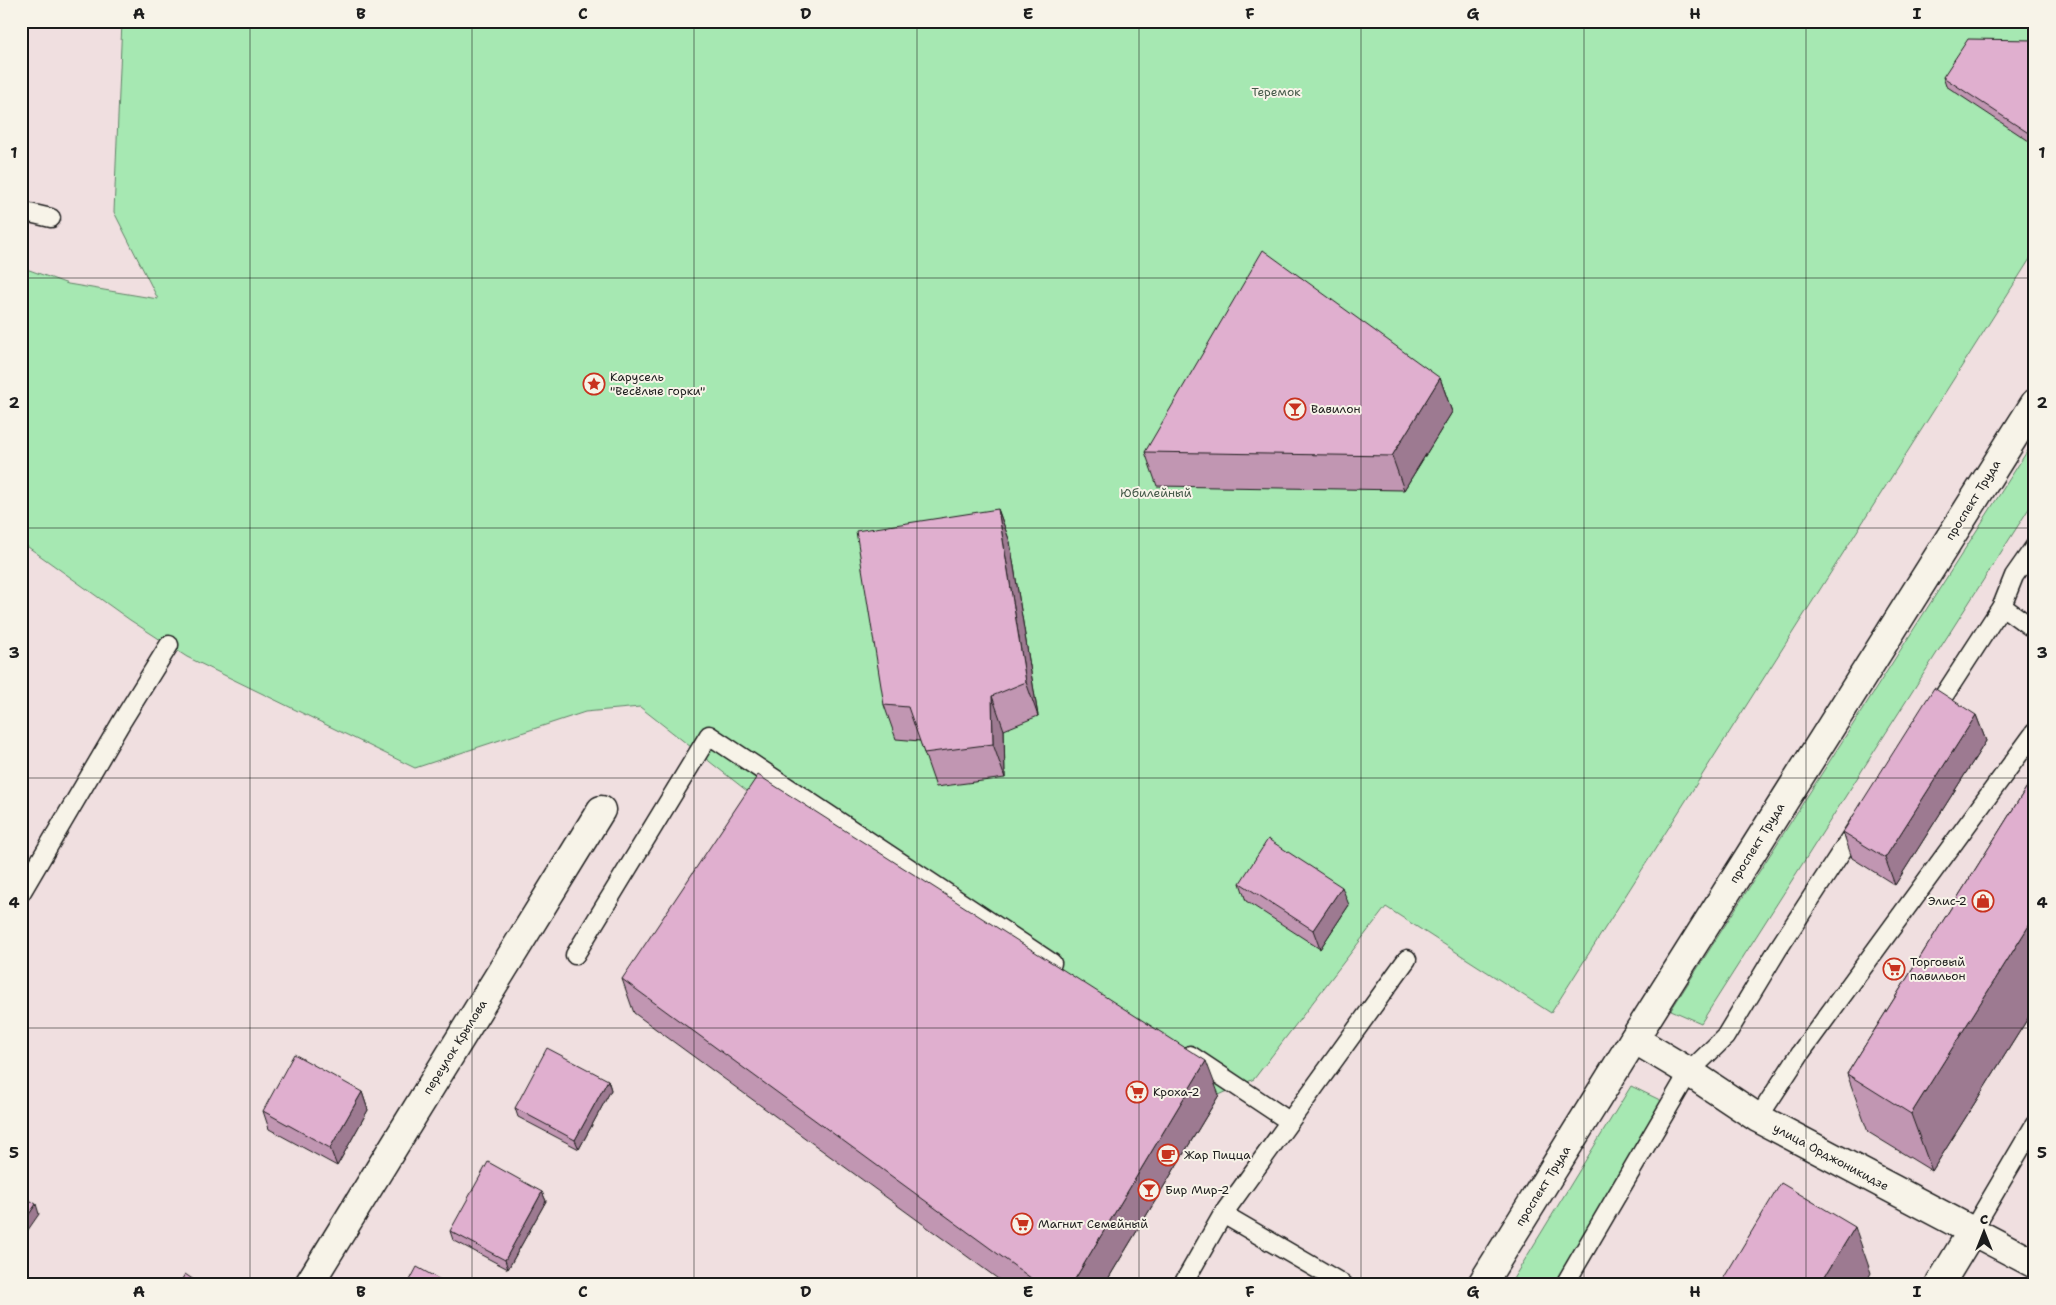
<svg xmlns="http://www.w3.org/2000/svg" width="2056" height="1305" viewBox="0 0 2056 1305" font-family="'Shantell Sans',sans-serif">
	<rect width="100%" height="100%" fill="#f0dfe0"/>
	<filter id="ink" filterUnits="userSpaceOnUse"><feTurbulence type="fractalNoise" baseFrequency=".02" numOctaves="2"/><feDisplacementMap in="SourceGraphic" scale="10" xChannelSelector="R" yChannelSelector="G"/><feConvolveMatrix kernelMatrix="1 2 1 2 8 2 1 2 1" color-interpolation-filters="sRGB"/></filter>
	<g filter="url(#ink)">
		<!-- green -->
		<g fill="#a6e8b2" stroke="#618267">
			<polygon points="122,21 2035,21 2035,251 1551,1013 1386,907 1254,1079 1219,1095 770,809 640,707 585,712 415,768 187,657 130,620 21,542 21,267 68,284 158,299 114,212"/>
			<polygon points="2035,439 2035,499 1701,1023 1671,1010"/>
			<polygon points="1631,1086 1662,1101 1554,1284 1510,1284"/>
		</g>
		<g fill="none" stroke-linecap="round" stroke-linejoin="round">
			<!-- service casing -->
			<g stroke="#1c1c1c" stroke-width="21">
				<g id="service">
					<polyline points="21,211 51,218"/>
					<polyline points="2002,606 2035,630"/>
					<polyline points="1932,714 2002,606 2014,576 2035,546"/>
					<polyline points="21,893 122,721 169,645"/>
					<polyline points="575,955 709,735 1052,963"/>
					<polyline points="1190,1055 1289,1121"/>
					<polyline points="1758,1118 1801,1052 2035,732"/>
					<polyline points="1223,1214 1407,959"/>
					<polyline points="1972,1231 2035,1124"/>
					<polyline points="1183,1284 1223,1214 1343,1284"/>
					<polyline points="1565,1284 1689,1072 1725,1037 1778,949 1860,823"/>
				</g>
			</g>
			<!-- minor casing -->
			<g stroke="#1c1c1c" stroke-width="31">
				<g id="minor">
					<polyline points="1634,1039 1689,1072 1758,1118 2035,1264"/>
					<polyline points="309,1284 601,810"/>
					<polyline points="1940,1284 1972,1231"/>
				</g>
			</g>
			<!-- tertiary casing -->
			<g stroke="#1c1c1c" stroke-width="31">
				<polyline id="tertiary" points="1482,1284 1634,1039 2035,403"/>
			</g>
			<!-- service -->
			<use href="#service" stroke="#f7f3e8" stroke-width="18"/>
			<!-- minor -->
			<use href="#minor" stroke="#f7f3e8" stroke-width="28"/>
			<!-- tertiary -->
			<use href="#tertiary" stroke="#f7f3e8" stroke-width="28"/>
		</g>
		<!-- wall -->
		<g fill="#c196b2" stroke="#1c1c1c">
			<polygon points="2035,40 2035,145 1946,86 1943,77"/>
			<polygon points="1440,378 1452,412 1404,490 1157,486 1145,452"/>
			<polygon points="998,509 1010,542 1038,716 1004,730 1005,778 936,787 920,741 896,739 884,705"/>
			<polygon points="1976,715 1986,741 1895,885 1852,858 1843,832"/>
			<polygon points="2035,774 2035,1007 1932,1171 1868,1132 1847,1074"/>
			<polygon points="1240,883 1349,905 1320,949 1246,901"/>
			<polygon points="622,979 1219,1095 1105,1284 1005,1284 634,1013"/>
			<polygon points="608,1080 611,1090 579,1149 518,1117 515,1108"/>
			<polygon points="362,1092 368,1110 337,1166 269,1129 263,1111"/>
			<polygon points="542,1192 546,1201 508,1269 453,1240 450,1231"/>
		</g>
		<!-- shaded-wall -->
		<g fill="#9d7a91" stroke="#1c1c1c">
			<polygon points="1440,378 1452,412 1404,490 1392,456"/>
			<polygon points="998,509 1010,542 1038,716 1026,682"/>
			<polygon points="992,696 1004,730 1005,778 993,744"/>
			<polygon points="1976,715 1986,741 1895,885 1885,858"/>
			<polygon points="1342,887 1349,905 1320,949 1313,930"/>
			<polygon points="2035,916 2035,1007 1932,1171 1911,1114"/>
			<polygon points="1206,1061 1219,1095 1105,1284 1072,1284"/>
			<polygon points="608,1080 611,1090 579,1149 575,1140"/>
			<polygon points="362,1092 368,1110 337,1166 330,1148"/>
			<polygon points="542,1192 546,1201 508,1269 505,1260"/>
			<polygon points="36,1204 39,1214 21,1240 21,1226"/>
			<polygon points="1855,1227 1871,1273 1865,1284 1820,1284"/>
		</g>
		<!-- building -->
		<g fill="#e0afcf" stroke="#1c1c1c">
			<polygon points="1968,39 2035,40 2035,133 2033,136 1943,77"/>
			<polygon points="1263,250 1440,378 1392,456 1145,452"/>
			<polygon points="998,509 1026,682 992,696 993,744 924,753 908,707 884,705 856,531"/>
			<polygon points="1934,688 1976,715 1885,858 1843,832"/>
			<polygon points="2035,774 2035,916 1911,1114 1847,1074"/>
			<polygon points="758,775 1206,1061 1072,1284 1039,1284 622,979"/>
			<polygon points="1268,839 1342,887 1313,930 1240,883"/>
			<polygon points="547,1048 608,1080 575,1140 515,1108"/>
			<polygon points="294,1054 362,1092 330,1148 263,1111"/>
			<polygon points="488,1162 542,1192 505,1260 450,1231"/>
			<polygon points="1781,1183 1855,1227 1820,1284 1720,1284"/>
			<polygon points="21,1195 36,1204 21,1226"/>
			<polygon points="417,1267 448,1284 408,1284"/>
			<polygon points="185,1274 200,1284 179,1284"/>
		</g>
	</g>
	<!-- grid -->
	<path fill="none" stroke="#1c1c1c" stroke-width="1" stroke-opacity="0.55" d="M250,21V1284M472,21V1284M694,21V1284M917,21V1284M1139,21V1284M1361,21V1284M1584,21V1284M1806,21V1284M21,278H2035M21,528H2035M21,778H2035M21,1028H2035"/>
	<!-- icons -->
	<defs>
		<g id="sight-ring" transform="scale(1.125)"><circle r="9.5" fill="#f7f3e8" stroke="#c8321e" stroke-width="1.5"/><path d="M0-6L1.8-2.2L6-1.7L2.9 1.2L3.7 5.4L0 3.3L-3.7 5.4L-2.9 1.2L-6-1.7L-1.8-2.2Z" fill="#c8321e"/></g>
		<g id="bar-ring" transform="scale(1.125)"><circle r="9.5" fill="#f7f3e8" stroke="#c8321e" stroke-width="1.5"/><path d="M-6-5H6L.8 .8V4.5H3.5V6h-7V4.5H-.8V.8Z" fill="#c8321e"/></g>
		<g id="shop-ring" transform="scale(1.125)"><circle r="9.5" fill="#f7f3e8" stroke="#c8321e" stroke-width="1.5"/><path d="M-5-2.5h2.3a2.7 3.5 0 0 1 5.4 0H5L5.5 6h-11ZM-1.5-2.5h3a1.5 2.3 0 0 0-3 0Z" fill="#c8321e"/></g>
		<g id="supermarket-ring" transform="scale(1.125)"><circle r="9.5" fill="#f7f3e8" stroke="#c8321e" stroke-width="1.5"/><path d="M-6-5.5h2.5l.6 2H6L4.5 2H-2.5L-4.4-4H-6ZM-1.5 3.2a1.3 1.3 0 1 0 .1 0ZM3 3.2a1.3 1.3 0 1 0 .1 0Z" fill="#c8321e"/></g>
		<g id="cafe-ring" transform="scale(1.125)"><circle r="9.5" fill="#f7f3e8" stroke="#c8321e" stroke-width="1.5"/><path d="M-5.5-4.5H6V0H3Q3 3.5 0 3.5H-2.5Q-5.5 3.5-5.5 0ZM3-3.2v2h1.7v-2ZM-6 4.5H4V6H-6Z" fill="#c8321e"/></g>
	</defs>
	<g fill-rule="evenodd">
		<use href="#sight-ring" x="594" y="384"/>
		<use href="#bar-ring" x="1295" y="409"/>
		<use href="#shop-ring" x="1983" y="901"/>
		<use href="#supermarket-ring" x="1894" y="969"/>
		<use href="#supermarket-ring" x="1137" y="1092"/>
		<use href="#cafe-ring" x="1168" y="1155"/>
		<use href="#bar-ring" x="1149" y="1190"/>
		<use href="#supermarket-ring" x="1022" y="1224"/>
	</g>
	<g text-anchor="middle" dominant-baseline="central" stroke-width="4" stroke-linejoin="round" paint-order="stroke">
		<!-- park labels -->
		<g font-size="12" fill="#455949" stroke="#f7f3e8">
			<text x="1276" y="92">Теремок</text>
			<text x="1156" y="493">Юбилейный</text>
		</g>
		<!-- poi labels -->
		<g font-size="12" fill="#1c1c1c" stroke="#f7f3e8" text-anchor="start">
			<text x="610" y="377">Карусель<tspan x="610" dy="14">"Весёлые горки"</tspan></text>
			<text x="1311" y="409">Вавилон</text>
			<text x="1967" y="901" text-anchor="end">Элис-2</text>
			<text x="1910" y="962">Торговый<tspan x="1910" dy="14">павильон</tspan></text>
			<text x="1153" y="1092">Кроха-2</text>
			<text x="1184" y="1155">Жар Пицца</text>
			<text x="1165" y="1190">Бир Мир-2</text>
			<text x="1038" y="1224">Магнит Семейный</text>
		</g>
		<!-- street labels -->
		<g font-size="12" fill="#1c1c1c" stroke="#f7f3e8">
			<text transform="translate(1973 500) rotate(-58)">проспект Труда</text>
			<text transform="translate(1757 843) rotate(-58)">проспект Труда</text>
			<text transform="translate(455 1047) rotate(-58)">переулок Крылова</text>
			<text transform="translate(1831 1157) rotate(28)">улица Орджоникидзе</text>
			<text transform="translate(1543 1186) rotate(-58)">проспект Труда</text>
		</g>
	</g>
	<!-- margin -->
	<rect width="2056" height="1305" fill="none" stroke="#f7f3e8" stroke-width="55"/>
	<!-- north arrow -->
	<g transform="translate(1984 1232)" stroke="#f7f3e8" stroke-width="4" paint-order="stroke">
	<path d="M0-4L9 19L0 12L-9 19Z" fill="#1c1c1c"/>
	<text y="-8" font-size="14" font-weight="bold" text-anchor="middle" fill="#1c1c1c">С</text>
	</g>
	<rect x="28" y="28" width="2000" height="1250" fill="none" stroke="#1c1c1c" stroke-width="2"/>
	<g font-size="16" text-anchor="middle" font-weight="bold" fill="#1c1c1c">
		<text x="139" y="19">A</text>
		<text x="361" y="19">B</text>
		<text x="583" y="19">C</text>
		<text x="806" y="19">D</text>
		<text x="1028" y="19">E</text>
		<text x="1250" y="19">F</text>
		<text x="1473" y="19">G</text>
		<text x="1695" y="19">H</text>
		<text x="1917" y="19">I</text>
		<text x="14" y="158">1</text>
		<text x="2042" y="158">1</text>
		<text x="14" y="408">2</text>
		<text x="2042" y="408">2</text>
		<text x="14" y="658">3</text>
		<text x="2042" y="658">3</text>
		<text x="14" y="908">4</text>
		<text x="2042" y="908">4</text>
		<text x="14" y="1158">5</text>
		<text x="2042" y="1158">5</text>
		<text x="139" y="1297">A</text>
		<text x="361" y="1297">B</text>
		<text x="583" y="1297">C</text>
		<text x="806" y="1297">D</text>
		<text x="1028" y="1297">E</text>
		<text x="1250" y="1297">F</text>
		<text x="1473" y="1297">G</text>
		<text x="1695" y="1297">H</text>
		<text x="1917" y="1297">I</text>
	</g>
</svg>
